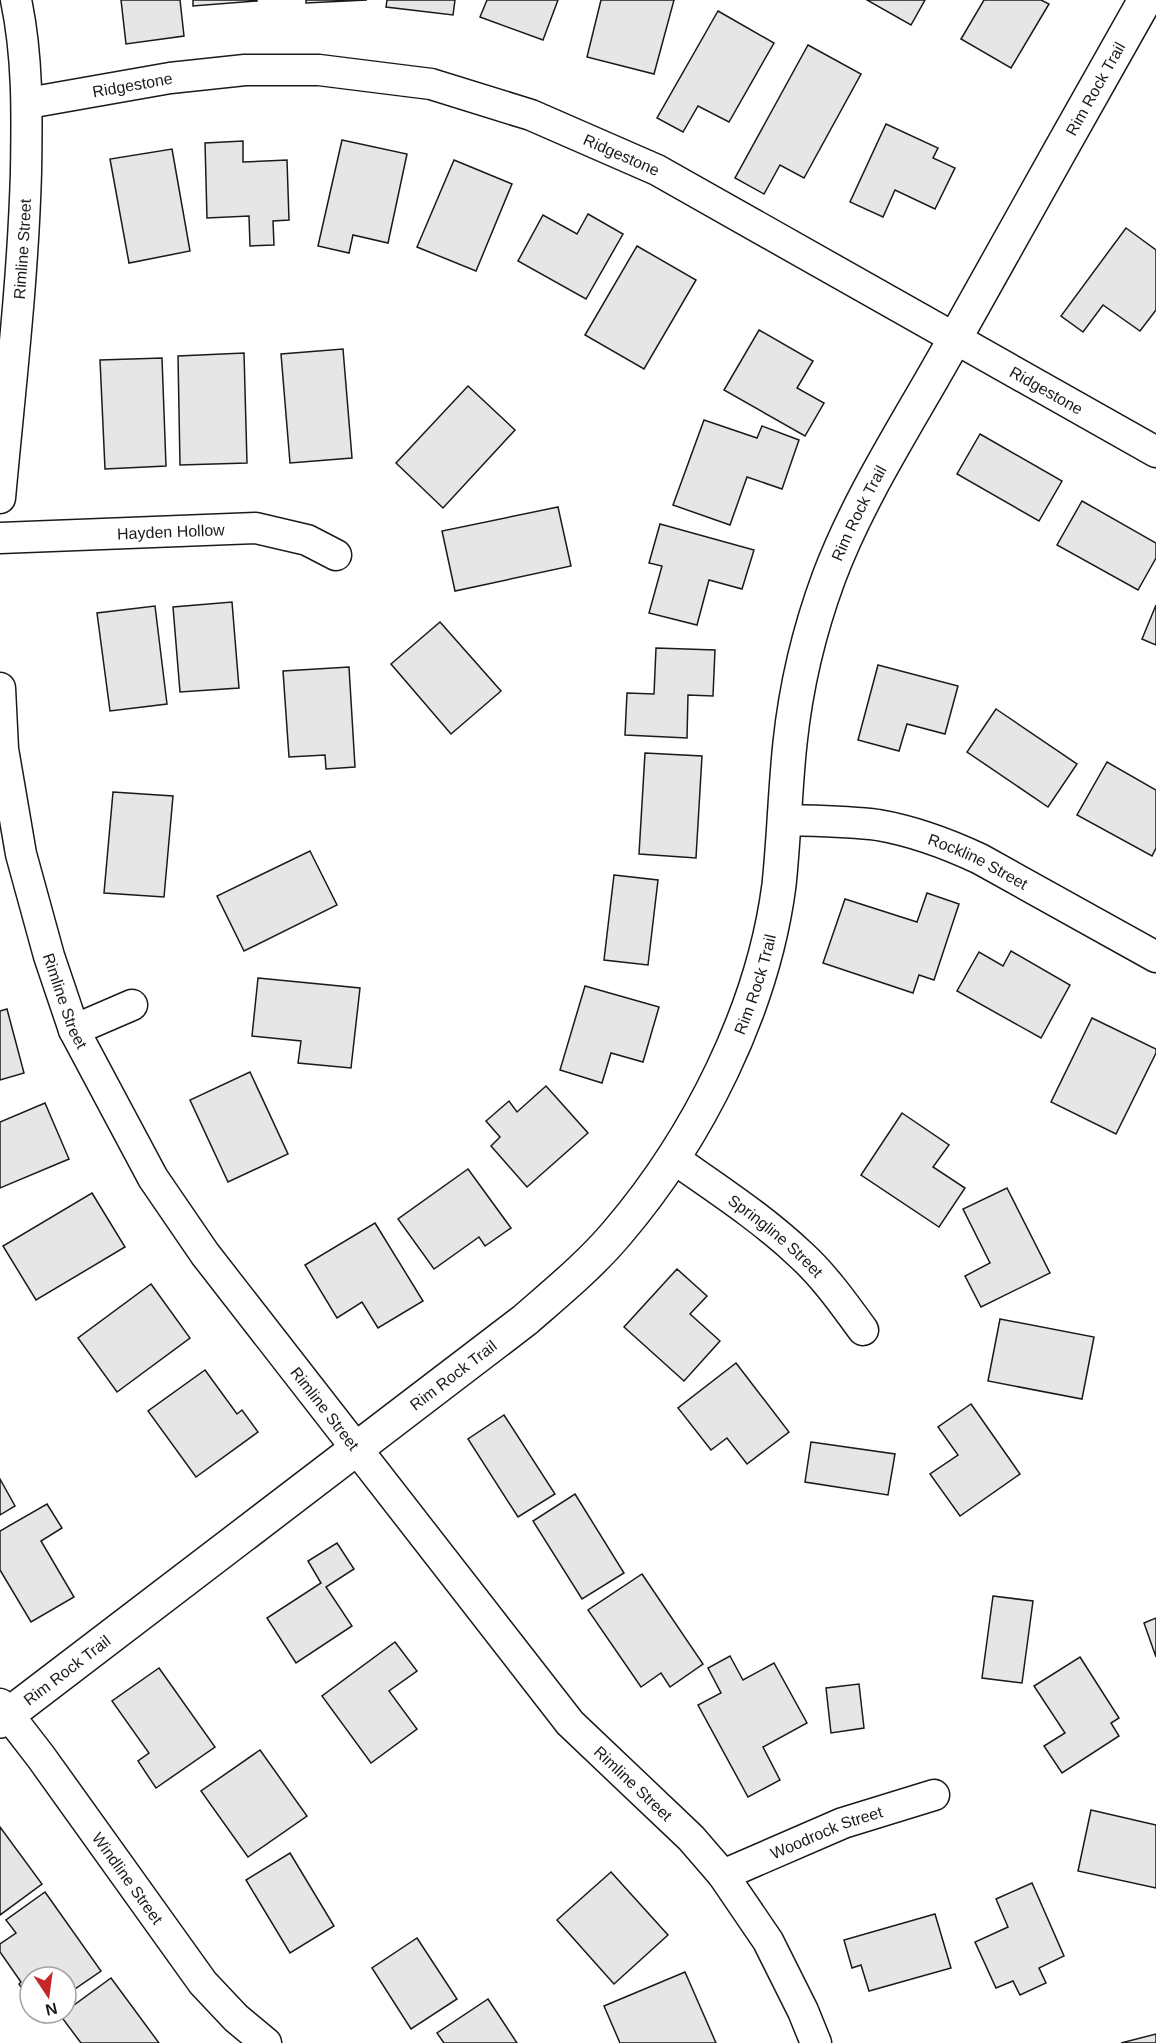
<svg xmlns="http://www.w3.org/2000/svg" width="1156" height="2043" viewBox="0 0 1156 2043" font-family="Arial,sans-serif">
	<rect width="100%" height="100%" fill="#fff"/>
	<!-- building -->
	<g fill="#e6e6e6" stroke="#1a1a1a" stroke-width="1.5">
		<polygon points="121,0 180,0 184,36 126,44"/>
		<polygon points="193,0 257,0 257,1 193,6"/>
		<polygon points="306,0 367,0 306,3"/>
		<polygon points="387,0 455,0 453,15 386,7"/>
		<polygon points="487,0 558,0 543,40 480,17"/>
		<polygon points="601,0 674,0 654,74 587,57"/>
		<polygon points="867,0 925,0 911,25"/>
		<polygon points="984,0 1041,0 1049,4 1011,68 961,39"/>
		<polygon points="718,11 774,43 729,122 698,106 683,132 657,118"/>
		<polygon points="808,45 861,74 804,178 780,165 764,194 735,178"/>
		<polygon points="886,124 938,148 933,158 955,168 935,209 895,190 883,217 850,202"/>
		<polygon points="342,140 407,154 388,243 353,235 349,253 318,246"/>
		<polygon points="243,141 243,162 287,160 289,220 273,221 274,245 250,246 249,216 207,218 205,143"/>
		<polygon points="172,149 190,251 129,263 110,159"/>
		<polygon points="454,160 512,184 476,271 417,247"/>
		<polygon points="588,214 623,234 586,299 518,261 543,215 577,234"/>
		<polygon points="1126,228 1156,250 1156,310 1140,331 1103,305 1083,332 1061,316"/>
		<polygon points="637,246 696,280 644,369 585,335"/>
		<polygon points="759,330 813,361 797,388 824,403 805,436 724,390"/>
		<polygon points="343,349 352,458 290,463 281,354"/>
		<polygon points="244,353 247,463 180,465 178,356"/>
		<polygon points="162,358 166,466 105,469 100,360"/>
		<polygon points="468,386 515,430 443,508 396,463"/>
		<polygon points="704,420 757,438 762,426 799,440 782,489 747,477 730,525 673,505"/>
		<polygon points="980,434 1062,481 1039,521 957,474"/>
		<polygon points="1082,501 1156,543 1156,558 1138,590 1057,545"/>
		<polygon points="558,507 571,566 455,591 442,531"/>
		<polygon points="660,524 754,550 742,589 709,580 697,625 649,613 662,566 649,563"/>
		<polygon points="232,602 239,688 180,692 173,607"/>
		<polygon points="1156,605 1156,645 1142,639"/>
		<polygon points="155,606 167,704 110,711 97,613"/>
		<polygon points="440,622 501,691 451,734 391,664"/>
		<polygon points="656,648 715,650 713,696 688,695 687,738 625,735 627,693 654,694"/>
		<polygon points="878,665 958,686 945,734 907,724 899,751 858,740"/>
		<polygon points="349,667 355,767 326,769 325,755 289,757 283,671"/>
		<polygon points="996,709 1077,764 1048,807 967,752"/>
		<polygon points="645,753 702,756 696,858 639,854"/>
		<polygon points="1107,762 1156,790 1156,848 1152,856 1077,815"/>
		<polygon points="113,792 173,796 164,897 104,893"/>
		<polygon points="310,851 337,905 244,951 217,896"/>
		<polygon points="614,875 658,880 648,965 604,960"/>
		<polygon points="927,893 959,904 934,980 919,975 913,993 823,963 845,899 917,922"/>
		<polygon points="1011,951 1070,985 1041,1038 957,991 979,952 1003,966"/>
		<polygon points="258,978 360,988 351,1068 298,1063 301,1041 252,1036"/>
		<polygon points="585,986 659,1007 643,1062 611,1053 602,1083 560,1070"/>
		<polygon points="7,1009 24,1073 0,1080 0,1011"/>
		<polygon points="1092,1018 1156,1049 1156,1053 1116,1134 1051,1102"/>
		<polygon points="250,1072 288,1154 228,1182 190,1100"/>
		<polygon points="546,1086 588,1133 527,1187 491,1146 500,1137 486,1121 509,1101 517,1112"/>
		<polygon points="45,1103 69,1159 0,1188 0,1122"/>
		<polygon points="902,1113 949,1145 933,1167 965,1188 939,1227 861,1175"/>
		<polygon points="468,1169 511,1228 485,1246 479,1237 434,1269 398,1219"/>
		<polygon points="1007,1188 1050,1273 981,1307 965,1276 990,1263 963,1209"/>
		<polygon points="92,1193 125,1247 36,1300 3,1246"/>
		<polygon points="375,1223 423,1301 378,1328 362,1302 337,1318 305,1265"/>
		<polygon points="677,1269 707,1296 690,1314 720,1341 684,1381 624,1327"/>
		<polygon points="151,1284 190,1338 117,1392 78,1338"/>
		<polygon points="1000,1319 1094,1337 1082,1399 988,1381"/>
		<polygon points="736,1363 789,1432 747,1464 727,1438 711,1450 678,1408"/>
		<polygon points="205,1370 237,1414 242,1410 258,1432 196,1477 148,1411"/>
		<polygon points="971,1404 1020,1474 960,1516 930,1474 958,1455 938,1427"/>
		<polygon points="504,1415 555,1494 518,1517 468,1439"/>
		<polygon points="811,1442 895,1454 888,1495 805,1482"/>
		<polygon points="0,1479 15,1506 0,1515"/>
		<polygon points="575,1494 624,1573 582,1599 533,1521"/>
		<polygon points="47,1504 62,1528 41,1541 74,1597 31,1622 0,1570 0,1531"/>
		<polygon points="337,1543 354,1569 326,1587 352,1626 296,1663 267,1618 321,1583 308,1561"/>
		<polygon points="642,1574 703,1664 670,1687 661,1673 641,1687 588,1610"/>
		<polygon points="993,1596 1033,1601 1022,1683 982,1678"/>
		<polygon points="1156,1618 1156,1657 1144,1623"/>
		<polygon points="395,1642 417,1671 389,1691 417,1729 371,1763 322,1696"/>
		<polygon points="730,1656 743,1680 774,1663 807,1723 763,1747 780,1780 748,1797 698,1705 721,1693 708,1668"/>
		<polygon points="1080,1657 1119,1718 1111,1723 1119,1736 1062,1773 1044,1746 1065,1733 1034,1686"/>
		<polygon points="159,1668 215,1747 156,1788 138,1761 149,1753 112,1701"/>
		<polygon points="859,1684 864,1728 831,1733 826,1688"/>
		<polygon points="260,1750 307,1816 248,1857 201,1791"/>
		<polygon points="1091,1810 1156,1825 1156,1888 1078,1871"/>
		<polygon points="0,1827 42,1884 0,1915"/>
		<polygon points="290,1853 334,1926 290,1953 246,1880"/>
		<polygon points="611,1872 668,1935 614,1984 557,1920"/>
		<polygon points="1032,1883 1064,1956 1039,1968 1046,1983 1020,1995 1013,1981 996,1988 975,1942 1008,1927 996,1899"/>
		<polygon points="45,1892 101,1971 66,1995 66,1977 30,1977 30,2000 19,1984 21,1982 0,1952 0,1944 16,1933 6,1920"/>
		<polygon points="935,1914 951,1968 869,1991 861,1965 852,1968 844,1940"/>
		<polygon points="417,1938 457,1999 411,2029 372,1968"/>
		<polygon points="685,1972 716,2043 620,2043 604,2006"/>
		<polygon points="111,1978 159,2043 81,2043 60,2015 66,2013 66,2011"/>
		<polygon points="488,1999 517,2043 444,2043 437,2033"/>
		<polygon points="1156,2034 1156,2043 1121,2043"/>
	</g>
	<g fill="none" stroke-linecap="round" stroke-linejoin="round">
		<!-- minor casing -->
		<g stroke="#1a1a1a" stroke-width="33">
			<g id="minor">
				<path id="s1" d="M28,103L170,78L245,70H319L431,84L531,115L657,170L1156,452"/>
				<path id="s2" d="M0,498C10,389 23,281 26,172C27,114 28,57 16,0"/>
				<path id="s3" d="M0,538L256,528L307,540L336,555"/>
				<path id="s4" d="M0,688L3,749L21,854L49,956L74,1030L153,1178L205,1254L570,1723L691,1838L723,1875L768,1941L803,2011L816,2043"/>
				<path id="s5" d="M784,820C815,821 847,821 878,825C913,831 948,844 980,859L1156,957"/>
				<polyline points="74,1030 132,1005"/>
				<path id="s6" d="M673,1158C717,1189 762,1218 801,1255C825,1277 844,1304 863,1330"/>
				<path id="s7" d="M0,1704L41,1757L203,1983L236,2018L266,2043"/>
				<path id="s8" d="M723,1875L843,1823L934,1795"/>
			</g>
		</g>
		<!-- tertiary casing -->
		<g stroke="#1a1a1a" stroke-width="36">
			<g id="tertiary">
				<path id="s9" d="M0,1721L525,1320C557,1292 590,1265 617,1233C698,1138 763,1009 779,885C784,838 785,790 790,743C796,686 809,631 829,577C858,500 904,429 944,358C1010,239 1078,119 1145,0"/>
			</g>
		</g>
		<!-- minor -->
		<use href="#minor" stroke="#fff" stroke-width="30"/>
		<!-- tertiary -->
		<use href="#tertiary" stroke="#fff" stroke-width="33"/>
	</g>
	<g text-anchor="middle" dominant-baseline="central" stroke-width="4.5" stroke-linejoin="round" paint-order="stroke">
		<!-- street labels -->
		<g font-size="16" fill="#1a1a1a" stroke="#fff">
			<text stroke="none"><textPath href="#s1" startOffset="106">Ridgestone</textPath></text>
			<text stroke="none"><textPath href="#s9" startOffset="2046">Rim Rock Trail</textPath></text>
			<text stroke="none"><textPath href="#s1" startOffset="610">Ridgestone</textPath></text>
			<text stroke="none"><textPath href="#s2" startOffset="250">Rimline Street</textPath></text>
			<text stroke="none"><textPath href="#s1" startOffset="1096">Ridgestone</textPath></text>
			<text stroke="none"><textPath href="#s9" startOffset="1560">Rim Rock Trail</textPath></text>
			<text stroke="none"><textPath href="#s3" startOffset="171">Hayden Hollow</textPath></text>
			<text stroke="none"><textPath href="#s5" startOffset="201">Rockline Street</textPath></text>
			<text stroke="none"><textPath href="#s9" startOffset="1074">Rim Rock Trail</textPath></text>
			<text stroke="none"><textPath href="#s4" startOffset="321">Rimline Street</textPath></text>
			<text stroke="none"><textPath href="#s6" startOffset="129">Springline Street</textPath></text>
			<text stroke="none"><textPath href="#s9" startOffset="570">Rim Rock Trail</textPath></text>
			<text stroke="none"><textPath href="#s4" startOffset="807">Rimline Street</textPath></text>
			<text stroke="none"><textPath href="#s9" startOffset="84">Rim Rock Trail</textPath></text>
			<text stroke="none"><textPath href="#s4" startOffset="1293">Rimline Street</textPath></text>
			<text stroke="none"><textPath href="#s8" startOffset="112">Woodrock Street</textPath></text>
			<text stroke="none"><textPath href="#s7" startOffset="216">Windline Street</textPath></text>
		</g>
	</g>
	<!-- north arrow -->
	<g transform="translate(48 1995) rotate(167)"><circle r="28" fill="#ffffff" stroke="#a3a3a3" stroke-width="1.5"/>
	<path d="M0-4.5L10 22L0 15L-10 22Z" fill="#c62828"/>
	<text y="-9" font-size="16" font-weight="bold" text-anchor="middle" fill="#1a1a1a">N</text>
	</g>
</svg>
